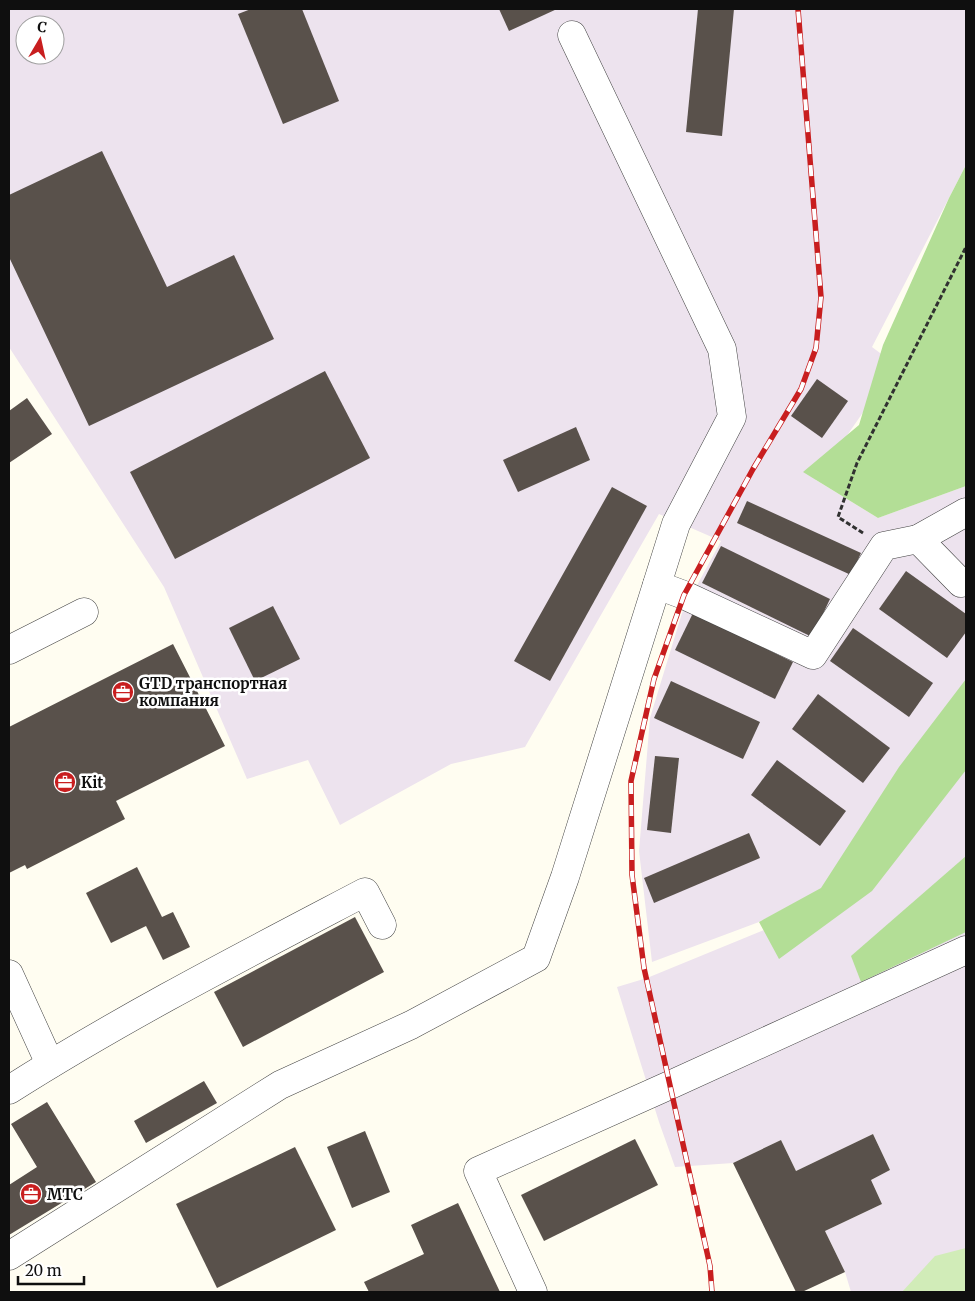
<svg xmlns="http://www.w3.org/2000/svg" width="975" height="1301" viewBox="0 0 975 1301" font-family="Merriweather,serif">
	<rect width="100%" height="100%" fill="#fffdf1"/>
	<!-- industrial -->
	<path fill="#ede3ee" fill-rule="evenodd" d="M9,9H966V165L872,347L896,365L816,480L878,518L966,486V1292H851L845,1272L825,1231L882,1204L871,1180L890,1170L873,1134L796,1171L781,1140L733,1163L675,1167L659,1122L617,987L647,978L774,926L817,891L759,922L652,962L639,851L650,718L682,613L721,541L659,514L525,747L451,764L340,825L308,760L247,779L164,587L9,347ZM25,25H55V55H25Z"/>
	<!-- green -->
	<polygon fill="#d1ecb8" points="966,1248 966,1292 902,1292 935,1256"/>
	<!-- forest -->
	<g fill="#b3de96">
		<polygon points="966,165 966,486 878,518 803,472 859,425 883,345 949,198"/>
		<polygon points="966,679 966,770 872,891 779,959 759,922 821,888 899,767"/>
		<polygon points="966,856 966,932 861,982 851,956"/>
	</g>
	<!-- building -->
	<g fill="#59514b">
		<polygon points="251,9 302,9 339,101 283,124 238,14"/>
		<polygon points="499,9 557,9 509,31"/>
		<polygon points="698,9 734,9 722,136 686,132"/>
		<polygon points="102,151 167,287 234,255 274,339 89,426 9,257 9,195"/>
		<polygon points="325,371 370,458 175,559 130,472"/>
		<polygon points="817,379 848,401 822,438 791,416"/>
		<polygon points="27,398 52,434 9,463 9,411"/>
		<polygon points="576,427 590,460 518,492 503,460"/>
		<polygon points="612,487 647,506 550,681 514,661"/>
		<polygon points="747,501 861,553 851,575 737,523"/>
		<polygon points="721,546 830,599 812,637 702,583"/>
		<polygon points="906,571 966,614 966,632 947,658 879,609"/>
		<polygon points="273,606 300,659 255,681 229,628"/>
		<polygon points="693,613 793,662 775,699 675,650"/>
		<polygon points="853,628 933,683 909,717 830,661"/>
		<polygon points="173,644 225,746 116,801 125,819 27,869 25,865 9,873 9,727"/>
		<polygon points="671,681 760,722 743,759 654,718"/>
		<polygon points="818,694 890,748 863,783 792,729"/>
		<polygon points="655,756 679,758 671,833 647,830"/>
		<polygon points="777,760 846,811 820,846 751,795"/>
		<polygon points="749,833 760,858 654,903 644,878"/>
		<polygon points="137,867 162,917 173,912 190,947 163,960 146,926 111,943 86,893"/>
		<polygon points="355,917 384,972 243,1047 214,992"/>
		<polygon points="204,1081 217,1103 146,1143 134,1121"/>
		<polygon points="47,1102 96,1182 9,1235 9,1185 37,1167 11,1124"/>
		<polygon points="365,1131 390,1192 352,1208 327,1147"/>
		<polygon points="873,1134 890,1170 871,1180 882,1204 825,1231 845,1272 802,1292 796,1292 733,1163 781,1140 796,1171"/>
		<polygon points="635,1139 658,1185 544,1241 521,1195"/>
		<polygon points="295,1147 336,1230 217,1288 176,1204"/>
		<polygon points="458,1203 500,1292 369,1292 364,1282 424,1254 411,1225"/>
	</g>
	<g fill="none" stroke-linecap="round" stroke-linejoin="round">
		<!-- minor casing -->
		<g stroke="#424242" stroke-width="29">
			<g id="minor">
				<polyline points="918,539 961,583 966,582"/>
				<polyline points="657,585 684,595 813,655 884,546 918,539 966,512"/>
				<polyline points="9,650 84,612"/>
				<polyline points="9,974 50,1064"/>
				<path d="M9,1090C124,1017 245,955 365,892L382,925"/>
				<polyline points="9,1256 280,1085 411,1025 536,958 565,877 676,524 732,417 722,349 572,35"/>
				<polyline points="533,1292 478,1171 670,1085 966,950"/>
			</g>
		</g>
		<!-- path -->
		<polyline stroke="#313131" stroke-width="3" stroke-dasharray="5 2.5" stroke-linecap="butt" points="863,533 838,517 857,463 966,247"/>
		<!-- minor -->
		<use href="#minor" stroke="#fff" stroke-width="28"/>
		<!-- rail casing -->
		<g stroke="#c81e1f" stroke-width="5.5">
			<polyline id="rail" points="712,1292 710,1266 644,968 632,875 631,781 654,679 684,595 753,469 801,389 816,348 821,297 798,9"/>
		</g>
		<!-- rail -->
		<use href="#rail" stroke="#fff" stroke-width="4" stroke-dasharray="11" stroke-linecap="butt"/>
	</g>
	<!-- icons -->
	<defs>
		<g id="office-disc" transform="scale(1.125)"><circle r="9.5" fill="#c81e1f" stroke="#fff"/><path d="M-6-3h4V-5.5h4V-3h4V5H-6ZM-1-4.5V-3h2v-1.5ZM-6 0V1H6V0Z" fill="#fff"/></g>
	</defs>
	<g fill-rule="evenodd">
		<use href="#office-disc" x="123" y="692"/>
		<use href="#office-disc" x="65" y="782"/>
		<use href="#office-disc" x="31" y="1194"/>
	</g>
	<g text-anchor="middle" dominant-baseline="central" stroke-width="5" stroke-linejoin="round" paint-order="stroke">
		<!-- poi labels -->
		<g font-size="15" font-weight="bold" fill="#0f0f0f" stroke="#fff" text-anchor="start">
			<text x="139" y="683">GTD транспортная<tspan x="139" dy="17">компания</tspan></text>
			<text x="81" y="782">Kit</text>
			<text x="47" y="1194">МТС</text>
		</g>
	</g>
	<!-- border -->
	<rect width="975" height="1301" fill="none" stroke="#0f0f0f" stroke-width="20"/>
	<!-- north arrow -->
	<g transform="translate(40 40) rotate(9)"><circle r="24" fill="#ffffff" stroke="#9f9f9f"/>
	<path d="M0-4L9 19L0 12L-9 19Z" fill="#c81e1f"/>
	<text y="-8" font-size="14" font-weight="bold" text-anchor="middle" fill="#0f0f0f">С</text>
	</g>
	<!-- scale -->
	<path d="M18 1276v8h66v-8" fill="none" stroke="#0f0f0f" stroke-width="2.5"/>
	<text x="25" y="1276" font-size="15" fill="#0f0f0f" stroke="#ffffff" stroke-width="4" paint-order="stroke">20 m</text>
</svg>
